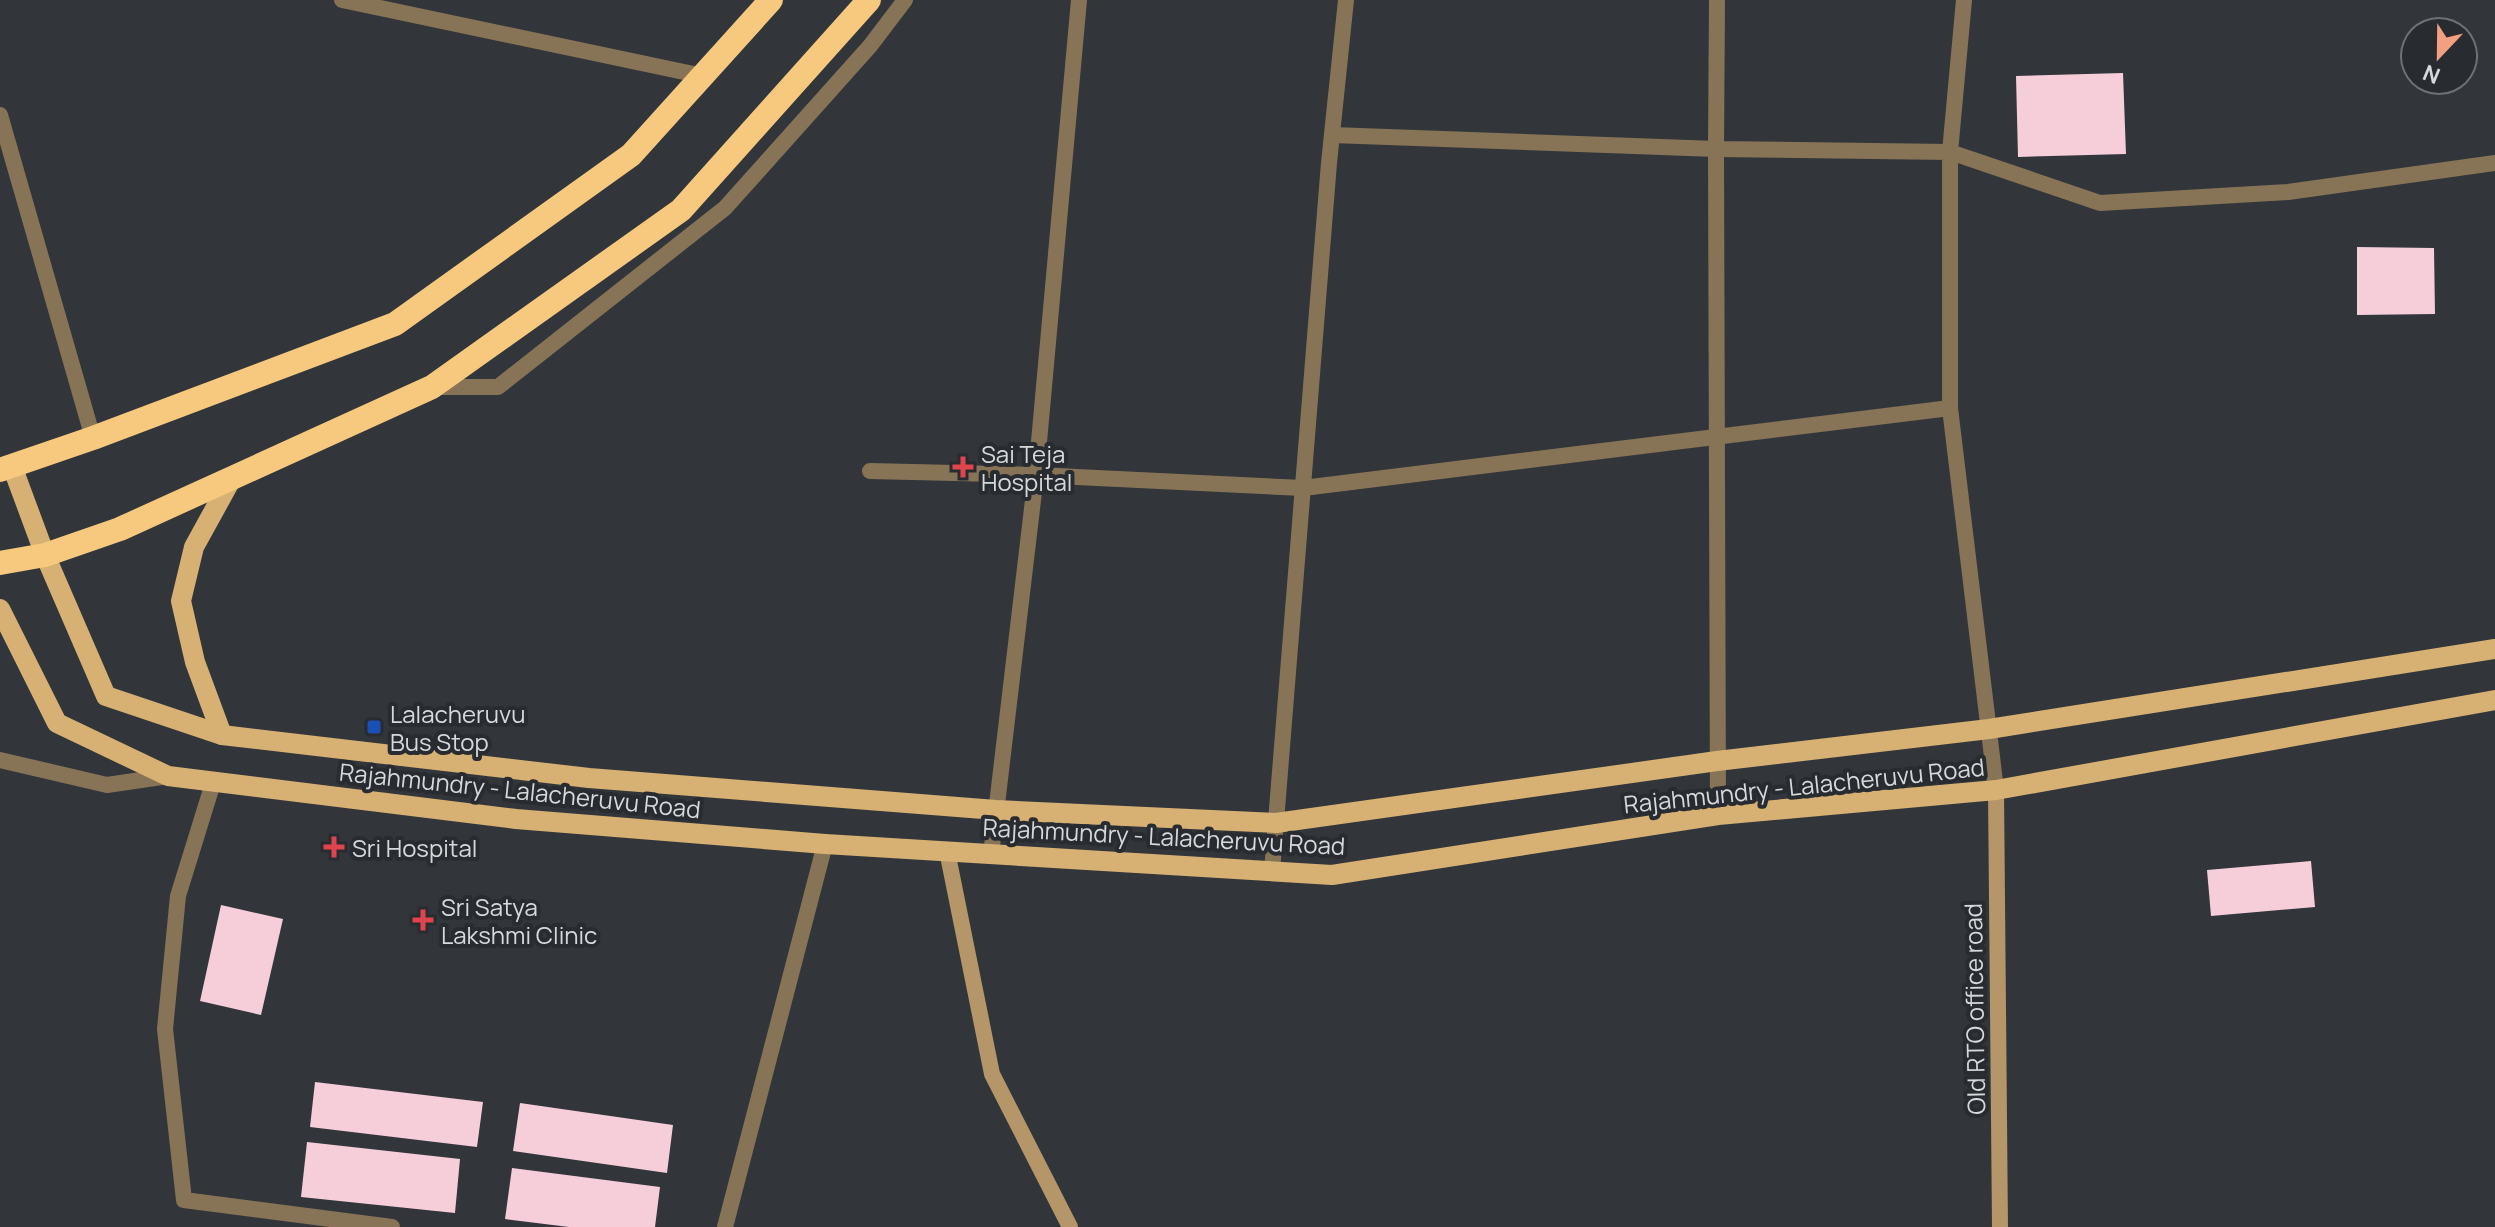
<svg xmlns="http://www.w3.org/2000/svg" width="2495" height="1227" viewBox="0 0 2495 1227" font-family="Manrope,sans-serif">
	<rect width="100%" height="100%" fill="#32363a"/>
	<!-- building -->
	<g fill="#f6ceda">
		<polygon points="2123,73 2126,154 2018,157 2016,76"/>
		<polygon points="2357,247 2434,248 2435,314 2357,315"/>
		<polygon points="2311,861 2315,907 2211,916 2207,870"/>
		<polygon points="221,905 283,919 261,1015 200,1001"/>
		<polygon points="315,1082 483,1102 477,1147 310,1127"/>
		<polygon points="520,1103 673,1125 667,1173 513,1151"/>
		<polygon points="307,1142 460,1159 455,1213 301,1197"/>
		<polygon points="512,1168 660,1187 655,1227 569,1227 505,1219"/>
	</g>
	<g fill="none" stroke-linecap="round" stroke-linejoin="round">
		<!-- street -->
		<g stroke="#877457" stroke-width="16">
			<polyline points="342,0 703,76"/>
			<polyline points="1717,0 1716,149 1950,152 1950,408 1996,790"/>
			<polyline points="1964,0 1950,152 2100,203 2288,192 2495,163"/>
			<polyline points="0,115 93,438"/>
			<polyline points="1332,135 1716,149 1718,815"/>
			<polyline points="432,387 498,387 725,208 870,46 905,0"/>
			<polyline points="870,471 1036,475 1303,488 1950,408"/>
			<polyline points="0,760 107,785 168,776"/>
			<polyline points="213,783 178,896 165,1029 184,1200 392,1227"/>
			<polyline points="991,855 1036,475 1079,0"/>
			<polyline points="1272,871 1329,163 1346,0"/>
			<polyline points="725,1227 825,844"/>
		</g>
		<!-- secondary -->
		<g stroke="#b49668" stroke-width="16">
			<polyline points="1996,790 2000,1227"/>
			<polyline points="947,851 992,1074 1070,1227"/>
		</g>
		<!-- primary -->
		<g stroke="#d7b174" stroke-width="20">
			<polyline points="12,466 45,555 106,696 222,735 589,778 996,810 1276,823 1717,761 1989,729 2495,649"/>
			<polyline points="0,609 57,723 168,776 516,819 825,844 1332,875 1718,815 1996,790 2495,700"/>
			<polyline points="222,735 195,662 181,601 194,547 232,478"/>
		</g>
		<!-- highway -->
		<g stroke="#f7c97e" stroke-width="24">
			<polyline points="0,470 93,438 395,324 631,155 771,0"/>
			<polyline points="0,563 45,555 120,529 432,387 681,210 869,0"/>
		</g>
	</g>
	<!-- markers -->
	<g fill="#e0444e" stroke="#282c30" stroke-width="3">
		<path d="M959 455h8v8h8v8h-8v8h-8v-8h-8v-8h8z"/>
		<path d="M330 835h8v8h8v8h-8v8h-8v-8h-8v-8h8z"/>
		<path d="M419 908h8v8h8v8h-8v8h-8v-8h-8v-8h8z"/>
	</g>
	<rect fill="#1a4fb4" stroke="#282c30" stroke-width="3" x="366" y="719" width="16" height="16" rx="4"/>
	<g text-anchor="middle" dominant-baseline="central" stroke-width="8" stroke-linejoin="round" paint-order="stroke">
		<!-- poi labels -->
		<g font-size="24" fill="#d6d9db" stroke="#282c30" text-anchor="start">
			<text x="981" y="453">Sai Teja<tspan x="981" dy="28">Hospital</tspan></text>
			<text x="390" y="713">Lalacheruvu<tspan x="390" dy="28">Bus Stop</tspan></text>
			<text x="352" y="847">Sri Hospital</text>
			<text x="441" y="906">Sri Satya<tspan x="441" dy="28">Lakshmi Clinic</tspan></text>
		</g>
		<!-- street labels -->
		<g font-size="24" fill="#d6d9db" stroke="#282c30">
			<text transform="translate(1804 785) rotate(-6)">Rajahmundry - Lalacheruvu Road</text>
			<text transform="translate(520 790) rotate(6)">Rajahmundry - Lalacheruvu Road</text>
			<text transform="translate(1164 836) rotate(3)">Rajahmundry - Lalacheruvu Road</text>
			<text transform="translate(1974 1009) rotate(-91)">Old RTO office road</text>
		</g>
	</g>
	<!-- north arrow -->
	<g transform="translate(2439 56) rotate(202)"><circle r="38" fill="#282c30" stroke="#6e7174" stroke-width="2"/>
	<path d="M0-6L14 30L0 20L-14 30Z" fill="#f2a07f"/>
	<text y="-12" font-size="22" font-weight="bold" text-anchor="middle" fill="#d6d9db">N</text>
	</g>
</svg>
